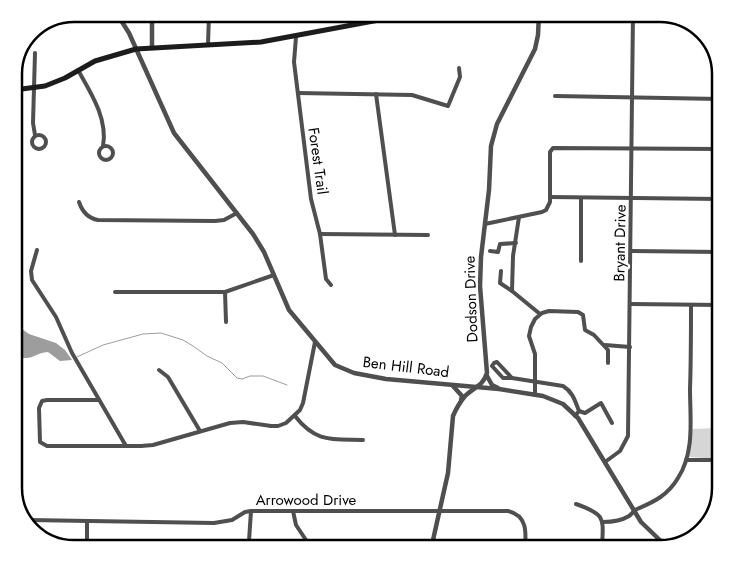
<svg xmlns="http://www.w3.org/2000/svg" width="734" height="563" viewBox="0 0 734 563" font-family="Jost,sans-serif">
	<rect width="100%" height="100%" fill="#fff"/>
	<!-- green -->
	<polygon fill="#d6d6d6" points="717,428 720,433 720,459 689,457 691,429"/>
	<!-- water -->
	<path fill="#9d9d9d" d="M14,328L22,329L29,334L56,343L65,350L72,360L60,361L48,352C33,353 34,362 14,356Z"/>
	<g fill="none" stroke-linecap="round" stroke-linejoin="round">
		<!-- stream -->
		<g stroke="#9d9d9d" stroke-width="1">
			<polyline points="77,357 103,345 143,334 161,333 183,340 193,346 207,356 222,363 237,378 242,379 250,376 263,376 287,385"/>
			<polyline points="151,549 154,548 163,549"/>
		</g>
		<!-- minor -->
		<g stroke="#4f4f4f" stroke-width="4">
			<polyline points="296,37 294,62 311,199 320,234 326,279 331,285"/>
			<polyline points="208,45 209,14"/>
			<polyline points="35,53 33,123 35,135"/>
			<path d="M78,70C91,93 108,119 103,146"/>
			<polyline points="298,93 412,95 448,106 460,77 459,68"/>
			<polyline points="376,94 395,235"/>
			<polyline points="555,96 720,99"/>
			<circle cx="39" cy="142" r="7"/>
			<circle cx="106" cy="153" r="7"/>
			<polyline points="550,197 720,199"/>
			<path d="M79,202C82,211 87,218 98,220L215,221L224,220L237,213"/>
			<polyline points="519,217 513,256 512,291 540,314"/>
			<polyline points="485,224 542,212 546,210 550,202 550,152 553,148 720,149"/>
			<polyline points="320,234 428,235"/>
			<polyline points="37,250 31,271 32,280 56,317 72,353 126,446"/>
			<polyline points="490,251 498,252 500,244 516,243"/>
			<polyline points="631,251 720,252"/>
			<polyline points="581,261 581,198"/>
			<polyline points="501,271 500,283 512,291"/>
			<polyline points="115,292 225,292 274,275"/>
			<polyline points="225,292 226,322"/>
			<polyline points="631,304 720,305"/>
			<polyline points="605,345 630,347"/>
			<polyline points="159,370 168,377 200,431"/>
			<path d="M512,378L497,362L494,363L492,366L503,378H512L563,386C573,392 575,401 579,411L575,416"/>
			<polyline points="535,395 535,354 529,336 531,327 535,319 542,313 549,311 578,312 583,315 585,330 594,335 608,350 608,363"/>
			<polyline points="99,400 47,400 42,401 39,408 40,442 47,446 141,446 153,445 230,423 243,422 271,426 278,426 286,423 300,410 303,403 315,342"/>
			<polyline points="579,411 585,413 601,403 612,423"/>
			<path d="M295,416C316,443 332,439 363,440"/>
			<polyline points="686,460 720,460"/>
			<polyline points="605,462 620,451 628,436 633,14"/>
			<path d="M576,504C607,515 603,518 602,549"/>
			<polyline points="293,511 296,525 312,549"/>
			<path d="M28,520L214,523L232,520L245,512L251,511H508C528,516 526,533 525,549"/>
			<path d="M603,522C612,522 621,521 629,516C632,514 633,511 637,509C654,502 668,495 678,478C695,452 690,418 690,389C691,361 691,333 691,305"/>
			<polyline points="87,549 87,521"/>
			<polyline points="244,549 249,541 251,511"/>
		</g>
		<!-- tertiary -->
		<g stroke="#4f4f4f" stroke-width="4.5">
			<polyline points="117,14 129,33 174,133 253,234 264,252 289,310 335,365 354,373 386,379 499,389 543,396 563,404 578,418 641,522 666,546"/>
			<polyline points="152,48 152,14"/>
			<polyline points="487,376 492,385 498,388"/>
			<polyline points="453,386 462,396 461,400"/>
			<path d="M431,549L448,473L453,416C456,409 460,402 465,396C474,387 483,386 487,373L480,286L481,257L489,190L491,146L497,124L535,49L538,35L539,14"/>
		</g>
		<!-- secondary -->
		<polyline stroke="#1c1c1c" stroke-width="5" points="14,90 45,86 65,78 95,61 136,49 261,42 379,20 426,14"/>
	</g>
	<g text-anchor="middle" dominant-baseline="central" stroke-width="4.5" stroke-linejoin="round" paint-order="stroke">
		<!-- street labels -->
		<g font-size="15" fill="#000" stroke="#fff">
			<text transform="translate(318 161) rotate(82)">Forest Trail</text>
			<text transform="translate(620 243) rotate(-89)">Bryant Drive</text>
			<text transform="translate(471 299) rotate(-92)">Dodson Drive</text>
			<text transform="translate(406 367) rotate(7)">Ben Hill Road</text>
			<text x="306" y="500">Arrowood Drive</text>
		</g>
	</g>
	<!-- crop -->
	<path d="M0 0H734V563H0ZM74 22H660A52 52 0 0 1 712 74V488A52 52 0 0 1 660 540H74A52 52 0 0 1 22 488V74A52 52 0 0 1 74 22Z" fill="#fff" fill-rule="evenodd"/>
	<path fill="none" stroke="#000" stroke-width="2.5" d="M74 22H660A52 52 0 0 1 712 74V488A52 52 0 0 1 660 540H74A52 52 0 0 1 22 488V74A52 52 0 0 1 74 22Z"/>
</svg>
